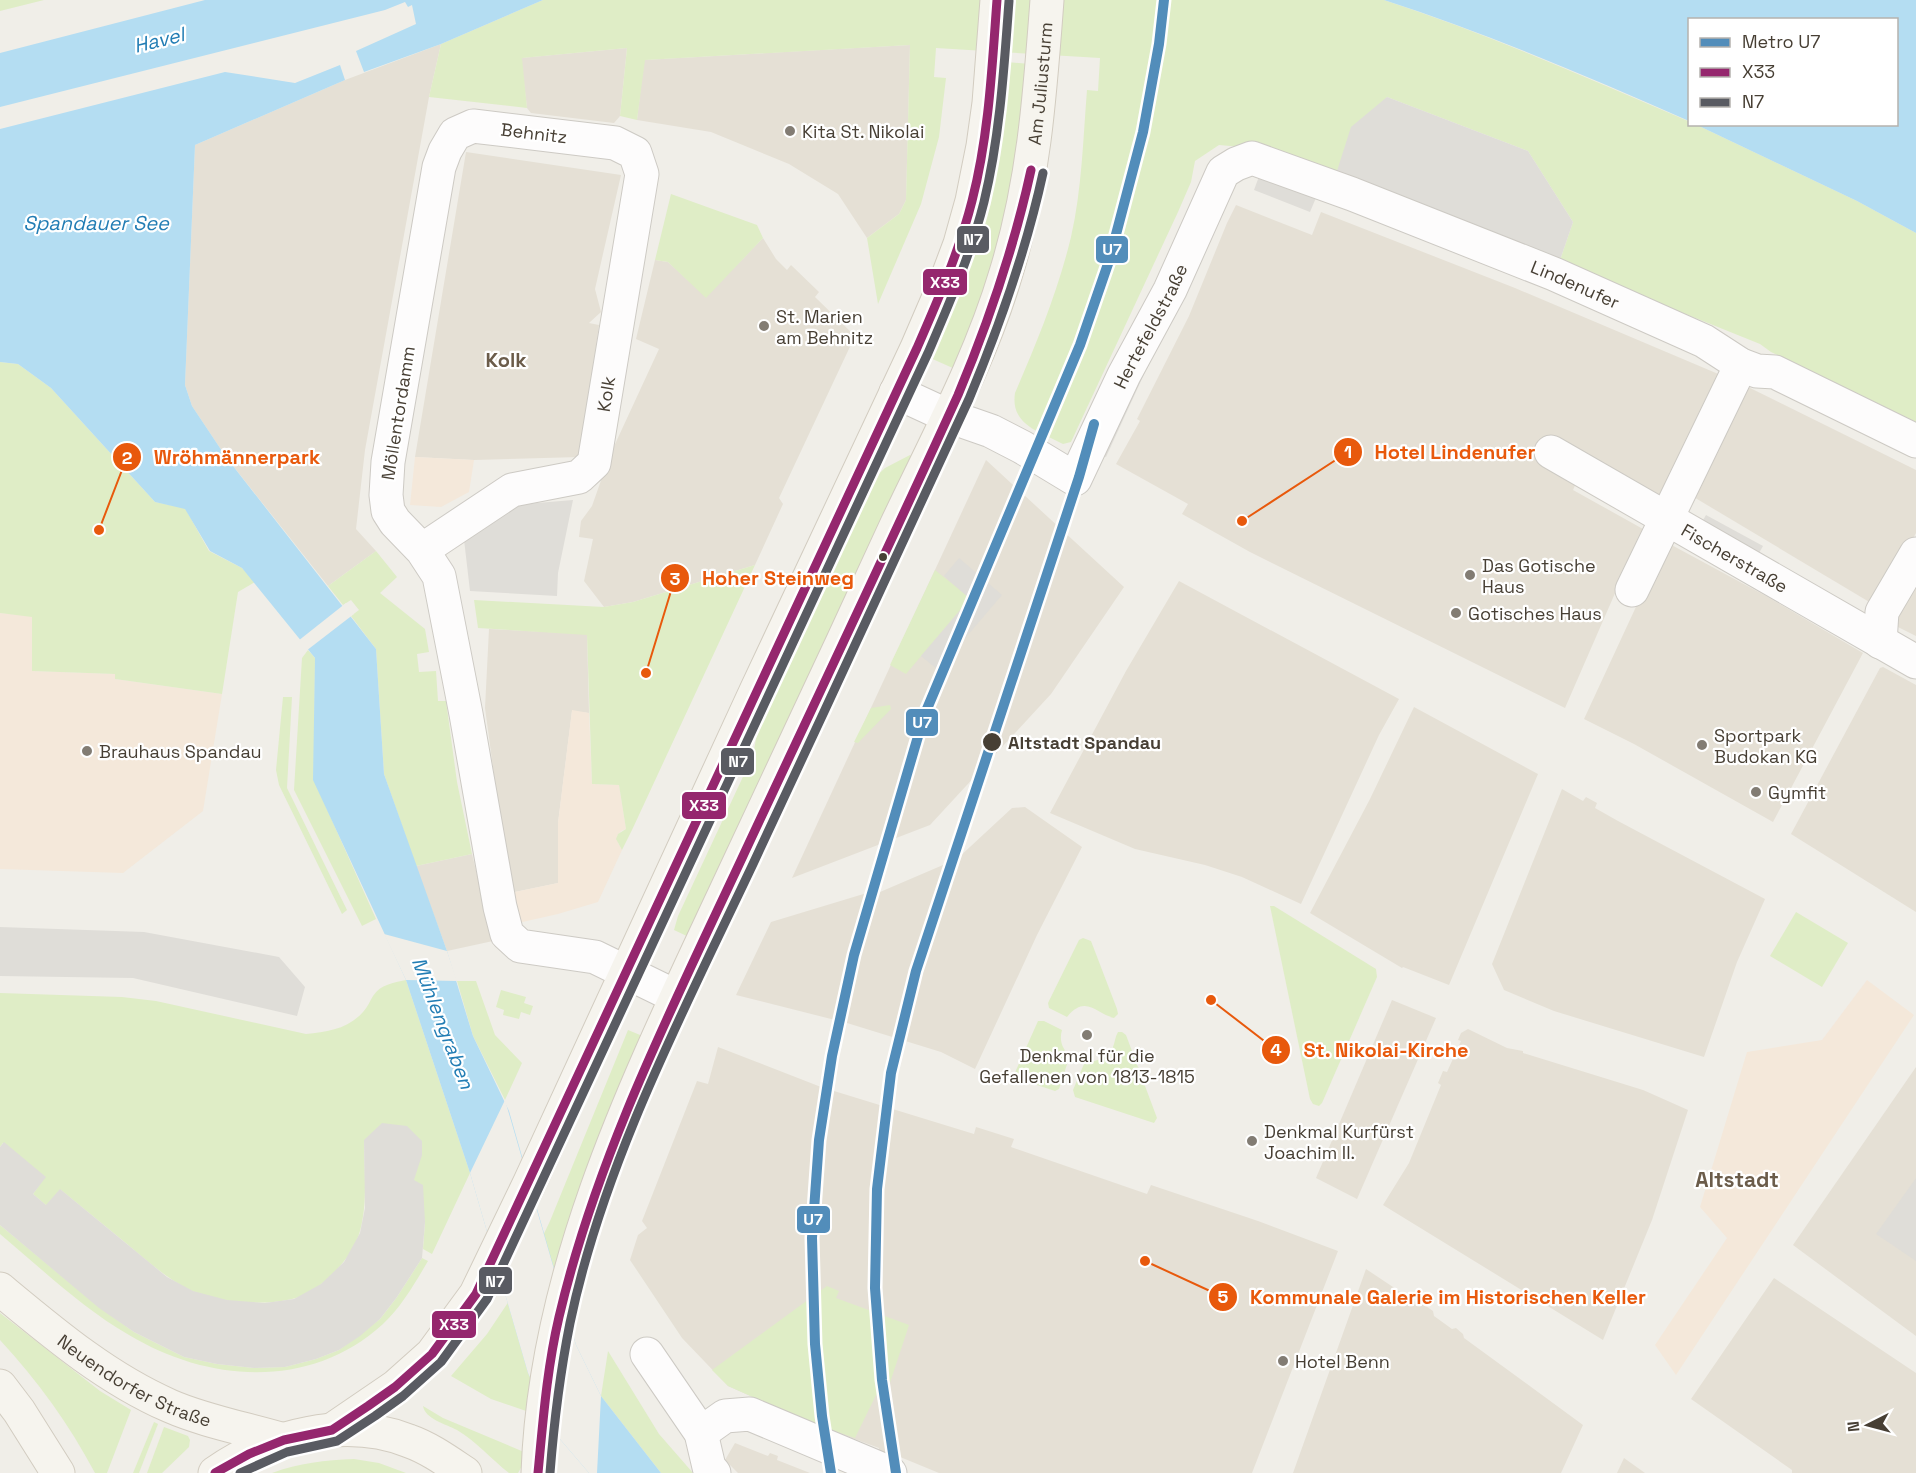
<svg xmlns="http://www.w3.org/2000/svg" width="1916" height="1473" viewBox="0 0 1916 1473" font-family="'Space Grotesk',sans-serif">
	<rect width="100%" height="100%" fill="#f0eee8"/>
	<!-- residential -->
	<g fill="#e5e0d5">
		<polygon points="441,44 429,97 365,450 356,529 376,551 328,586 226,457 192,406 185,385 195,145 345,80"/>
		<polygon points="910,45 906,200 899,214 867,238 838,194 789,164 711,132 637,120 644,60"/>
		<polygon points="627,48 620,116 614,123 531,113 527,108 521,58"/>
		<polygon points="466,152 621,175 595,289 601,312 589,323 599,325 580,457 474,460 415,457"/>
		<polygon points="1236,205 1312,235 1321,212 1515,288 1723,376 1660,504 1584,465 1573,490 1643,529 1565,708 1250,552 1182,514 1188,504 1116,464 1140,421 1137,419 1189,316 1227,223"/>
		<polygon points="763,238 776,259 787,270 791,265 819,292 815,297 855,336 779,498 783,504 755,565 633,602 604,607 584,581 593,539 579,537 581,521 592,506 610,455 659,349 636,339 655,260 668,262 706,297"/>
		<polygon points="1742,384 1916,470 1916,533 1879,601 1871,603 1687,493"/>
		<polygon points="986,460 1124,587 1051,694 930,825 792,878"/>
		<polygon points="1666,542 1766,596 1863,653 1773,822 1634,744 1584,719"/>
		<polygon points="1916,580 1916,636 1890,623"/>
		<polygon points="1179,581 1399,699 1379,735 1301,904 1242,877 1205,865 1135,849 1050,813 1126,671"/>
		<polygon points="489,629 587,634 589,713 572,711 558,823 558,883 510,893 485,708"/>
		<polygon points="1883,667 1916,685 1916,912 1791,834 1880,668"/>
		<polygon points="1414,707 1538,774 1449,985 1403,967 1402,968 1310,913 1370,799"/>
		<polygon points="1562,789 1583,801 1586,797 1597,803 1595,808 1618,821 1765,899 1737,962 1704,1057 1554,1011 1504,990 1492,964"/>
		<polygon points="1025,807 1082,847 1037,935 975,1069 941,1052 847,1023 736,995 771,922 880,889 880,892 957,859 1012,808"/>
		<polygon points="472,854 493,941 447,951 416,866"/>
		<polygon points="1392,1000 1436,1018 1357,1199 1316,1178"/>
		<polygon points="1468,1029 1507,1048 1523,1051 1523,1053 1643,1090 1688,1110 1652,1220 1603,1340 1383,1205 1409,1163 1441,1085 1438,1083 1443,1071 1447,1072 1461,1041 1458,1040 1461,1033"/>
		<polygon points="718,1047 821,1087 974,1134 976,1127 1014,1139 1011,1147 1147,1194 1151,1185 1258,1221 1338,1251 1252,1473 939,1473 888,1452 886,1455 878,1452 879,1448 814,1424 728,1386 682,1338 630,1260 638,1235 647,1228 642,1221 697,1081 708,1084"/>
		<polygon points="1916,1067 1916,1336 1793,1245"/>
		<polygon points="1366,1269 1420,1305 1423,1304 1433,1311 1434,1316 1452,1329 1456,1328 1463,1334 1464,1338 1583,1425 1561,1473 1293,1473"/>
		<polygon points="1774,1278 1916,1373 1916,1473 1792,1473 1792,1470 1691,1399"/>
		<polygon points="735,1443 768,1456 770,1453 778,1456 777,1460 810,1473 738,1473 725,1460"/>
		<polygon points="1624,1458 1645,1473 1617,1473"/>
	</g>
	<!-- commercial -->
	<g fill="#f4e8da">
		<polygon points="415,457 474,460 469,492 441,507 410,505"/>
		<polygon points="0,613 32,616 32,671 115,674 115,679 222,694 203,811 123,873 0,869"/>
		<polygon points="572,710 589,713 592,784 619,785 626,829 621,831 617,836 618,843 622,850 598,902 558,914 518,923 510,893 558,883 558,823"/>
		<polygon points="1867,980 1914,1015 1676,1375 1655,1345 1727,1238 1700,1207 1747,1052 1822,1040"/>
	</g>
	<!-- green -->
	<g fill="#dfedc6">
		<polygon points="0,0 44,0 0,11"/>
		<path d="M543,0H1384C1488,34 1588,78 1688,121L1690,124L1697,125L1857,201L1916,233V422L1771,352L1760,344L1559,263L1573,222L1528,151L1387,97L1336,174L1264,149L1219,145L1195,161L1191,182L1178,212L1071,442L1063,444C1040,432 1010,425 1015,393C1037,342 1058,291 1071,237C1082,189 1083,139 1087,90L1098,91L1100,58L936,48L934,77L946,78L939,137L921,204L878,304L867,238L899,214L906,200L910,45L645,60L637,120L620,116L627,48L522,58L527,108L429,97L441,44Z"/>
		<polygon points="1007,62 1030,64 1025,120 1001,241 955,369 928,357"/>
		<polygon points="671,194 757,225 763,238 706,298 668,262 655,260"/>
		<polygon points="0,362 18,364 51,388 155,502 185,508 209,551 242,568 255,582 238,592 222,694 115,679 115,674 32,671 32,617 0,613"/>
		<polygon points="910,455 912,457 691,938 674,930 678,916 748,766 754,750 760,717 870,482 885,468"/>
		<polygon points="376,551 397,577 380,593 425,629 429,652 417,654 419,672 436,671 438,701 446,701 457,782 472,854 416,866 384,774 376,649 351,616 359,610 351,600 343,605 328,586"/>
		<polygon points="755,565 632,830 622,850 616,839 618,834 626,829 619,785 592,784 587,635 478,628 474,600 604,607 633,602"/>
		<polygon points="935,570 970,598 906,674 890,665"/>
		<polygon points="308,650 315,658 314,780 376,919 362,926 294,790 302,658"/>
		<polygon points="283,697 292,697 287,788 347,910 342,914 279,785 276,770"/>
		<polygon points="890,705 891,709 858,743 854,742 871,708"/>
		<polygon points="1270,906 1274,906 1376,969 1377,977 1322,1103 1319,1106 1313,1104 1310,1099"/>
		<polygon points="1796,912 1848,943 1822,987 1770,956"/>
		<path d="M1083,938L1091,941L1117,1009L1118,1014L1114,1018C1096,1014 1086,994 1067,1017L1049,1008L1048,1003L1079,940Z"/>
		<path d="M406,980L470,1173L432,1254L423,1249L425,1222L414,1180L364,1140C364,1170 368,1202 360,1231C353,1258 320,1293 292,1299C264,1306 216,1303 190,1290C166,1278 147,1261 127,1244C105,1226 83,1208 61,1190L47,1206L33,1194L45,1177L3,1143L0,1147V993L122,997L156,1001L306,1034C327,1032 348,1029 363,1012C367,1008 370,1001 373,996C381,984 393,983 406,980Z"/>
		<polygon points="457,981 476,981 495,1035 522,1063 505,1100 473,1036"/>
		<polygon points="501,990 526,997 524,1003 533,1006 530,1015 521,1012 519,1019 503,1015 504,1010 496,1007"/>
		<path d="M1038,1021H1044L1062,1030C1059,1040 1062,1049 1070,1055L1059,1089L1055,1091L1013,1077Z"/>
		<polygon points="628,1030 645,1037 529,1412 491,1399 451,1376 487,1334 519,1286 550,1221"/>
		<path d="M1118,1032H1122L1126,1035L1157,1118L1154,1123L1075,1097L1073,1090L1084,1064C1095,1060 1108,1060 1113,1047C1115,1042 1115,1037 1118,1032Z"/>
		<path d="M0,1225L99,1307L134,1332L184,1357L217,1364L254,1368L285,1367L316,1359L339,1350L380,1319L397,1297L422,1258L428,1261C415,1283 402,1306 383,1324C311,1390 209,1383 129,1335C82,1308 42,1269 0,1234Z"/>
		<polygon points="827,1286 839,1291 836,1298 909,1325 885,1398 876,1395 855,1438 814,1424 728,1386 712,1370"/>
		<path d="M0,1313L100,1391L131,1410L107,1473H95C69,1424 38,1381 0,1340Z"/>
		<polygon points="608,1351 659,1434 693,1473 661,1473 601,1396"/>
		<path d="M423,1406L443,1418L524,1452L522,1466L518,1473H509C491,1459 477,1442 457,1430C446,1424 425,1419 423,1406Z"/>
		<polygon points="154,1422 158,1424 139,1473 133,1473"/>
		<polygon points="164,1427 188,1436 190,1440 189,1447 162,1473 147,1473"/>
		<path d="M354,1459L379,1463L406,1473H272C299,1463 325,1460 354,1459Z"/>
	</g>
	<!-- parking -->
	<g fill="#dfddd8">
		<polygon points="1387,97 1528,151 1573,222 1559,263 1336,174 1351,127"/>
		<polygon points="1261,171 1318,193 1310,212 1254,190"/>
		<polygon points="1152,357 1106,457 1098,454"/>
		<polygon points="573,500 558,573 557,596 470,591 463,531 513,505"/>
		<polygon points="1706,515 1763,546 1759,553 1702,522"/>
		<polygon points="959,558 1002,595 938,670 921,656 970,599 944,576"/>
		<polygon points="0,927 144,932 279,957 305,987 297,1016 133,978 0,976"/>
		<polygon points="382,1123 407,1126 422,1141 422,1155 414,1180 423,1185 425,1222 422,1258 397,1297 380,1319 360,1336 339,1350 316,1359 285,1367 254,1368 217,1364 184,1357 134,1332 99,1308 0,1225 0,1147 4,1142 46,1177 33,1194 46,1205 60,1189 167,1277 193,1291 227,1300 265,1303 294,1299 321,1284 344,1262 360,1233 365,1208 364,1140"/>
		<polygon points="1916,1178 1916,1261 1876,1234"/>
	</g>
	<!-- water -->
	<g fill="#b4ddf2">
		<polygon points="205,0 543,0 441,44 364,72 356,51 416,24 412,5 408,7 405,2 385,10 0,107 0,53"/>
		<path d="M1384,0H1916V233L1857,201L1697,125L1896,124V20H1690L1689,121C1589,77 1489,34 1384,0Z"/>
		<polygon points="340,65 345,80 195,145 185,385 192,406 226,457 376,649 384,774 447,951 473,1036 509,1111 576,1345 601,1396 661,1473 589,1473 559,1438 528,1373 470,1173 406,980 313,780 315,658 242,568 210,551 185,509 155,502 51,388 18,364 0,362 0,129 225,72 295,83"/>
	</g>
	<!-- pier -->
	<g fill="#f0eee8">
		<polygon points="346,603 354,614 306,651 298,641"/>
		<polygon points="384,934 447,951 457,981 406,980"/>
		<polygon points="505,1100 576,1345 601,1396 597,1473 589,1473 559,1438 528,1373 470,1173"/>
	</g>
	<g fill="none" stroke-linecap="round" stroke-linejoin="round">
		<!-- minor casing -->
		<g stroke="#cdcac4" stroke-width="35">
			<g id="minor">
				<path id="s1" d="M896,392L948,416L991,431L1022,447L1075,479L1124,375L1170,290L1223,172L1236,164L1252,158L1352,194L1554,274L1704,341L1741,365L1757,371L1775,372L1916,441"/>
				<path id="s2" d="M1551,452L1916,662"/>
				<path id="s3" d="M422,550L512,490L579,477L594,463L642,174L635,153L615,143L473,126L455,134L445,151L439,167L388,462L386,495L388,511L395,522L422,550L439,576L466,714L500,907L507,934L520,946L595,957L677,997"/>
				<polyline points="1632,590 1741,365"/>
				<polyline points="1880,642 1882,612 1916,554"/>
				<polyline points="647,1354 701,1433 709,1467 714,1473"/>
				<polyline points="701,1433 725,1416 750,1414 890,1473"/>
			</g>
		</g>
		<!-- secondary casing -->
		<g stroke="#d2ccc0" stroke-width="35">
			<g id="secondary">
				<path id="s4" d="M0,1289C53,1333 106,1378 170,1406C204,1421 247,1429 284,1440"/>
				<polyline points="0,1386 19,1411 58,1473"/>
				<polyline points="332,1430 395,1387 432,1354 476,1294 530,1182 756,691 917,348 948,276 960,244 972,201 983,146 989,103 997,0"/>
				<path d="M215,1473C269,1435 346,1416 409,1441C429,1448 447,1461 465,1473"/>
				<path id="s5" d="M538,1473C545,1266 640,1075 726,891C783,770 840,648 896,526C935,443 980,361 1006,273C1034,182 1040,94 1047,0"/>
			</g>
		</g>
		<!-- minor -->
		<use href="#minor" stroke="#fdfcfc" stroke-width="33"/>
		<!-- secondary -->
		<use href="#secondary" stroke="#f6f4ee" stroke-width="33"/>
		<!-- bus-1 casing -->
		<g stroke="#fff" stroke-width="14">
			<g id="bus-1">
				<path d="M215,1473L249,1454L284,1440L332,1430L368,1406L395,1387L432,1354L476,1294L917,348C938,300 959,252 972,201C989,135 992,67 997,0"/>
				<path d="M538,1473C543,1421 547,1368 559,1317C597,1155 673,1006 743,856C815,702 888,549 958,395C989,321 1014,248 1031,170"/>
			</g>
		</g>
		<!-- bus-2 casing -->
		<g stroke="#fff" stroke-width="14">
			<g id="bus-2">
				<path d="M240,1473L287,1452L337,1441L375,1416L403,1396L441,1362L487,1299L928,353C949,304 971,254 984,202C1000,136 1004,68 1009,1"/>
				<path d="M550,1473C554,1422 560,1373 570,1323C603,1164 684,1010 753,864C825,709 898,555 969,399C1000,325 1026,251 1043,173"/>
			</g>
		</g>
		<!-- bus-1 -->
		<use href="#bus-1" stroke="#95276e" stroke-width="9"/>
		<!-- bus-2 -->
		<use href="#bus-2" stroke="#595b62" stroke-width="9"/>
		<!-- metro-1 casing -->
		<g stroke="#fff" stroke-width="15">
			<g id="metro-1">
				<polyline points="831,1473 822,1416 815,1344 812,1238 819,1140 832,1056 854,955 924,716 1080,345 1109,261 1143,132 1159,44 1164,0"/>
				<polyline points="896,1473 882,1380 875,1288 877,1189 891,1073 916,971 1079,477 1094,424"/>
			</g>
		</g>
		<!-- metro-1 -->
		<use href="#metro-1" stroke="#528dba" stroke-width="10"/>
	</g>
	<!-- markers -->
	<g fill="#827c73" stroke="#fff" stroke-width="2">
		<circle cx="790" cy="131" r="6"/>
		<circle cx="764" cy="326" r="6"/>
		<circle cx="1470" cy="575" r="6"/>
		<circle cx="1456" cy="613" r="6"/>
		<circle cx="1702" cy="745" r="6"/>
		<circle cx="87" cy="751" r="6"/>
		<circle cx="1756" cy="792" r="6"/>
		<circle cx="1087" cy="1035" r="6"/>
		<circle cx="1252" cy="1141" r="6"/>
		<circle cx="1283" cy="1361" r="6"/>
	</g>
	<g fill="#473f34" stroke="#fff" stroke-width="2">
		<circle cx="883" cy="557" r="5"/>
		<circle cx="992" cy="742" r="10"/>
	</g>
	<g text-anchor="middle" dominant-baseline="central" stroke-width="4.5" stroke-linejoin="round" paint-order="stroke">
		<!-- street labels -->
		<g font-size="18" fill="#473f34" stroke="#fff">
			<text stroke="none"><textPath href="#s5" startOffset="1488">Am Juliusturm</textPath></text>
			<text transform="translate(534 133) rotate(7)">Behnitz</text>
			<text stroke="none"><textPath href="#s1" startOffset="920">Lindenufer</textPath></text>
			<text stroke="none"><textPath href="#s1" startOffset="370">Hertefeldstraße</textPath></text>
			<text stroke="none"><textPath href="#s3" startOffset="267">Kolk</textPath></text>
			<text transform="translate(398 413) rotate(-81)">Möllentordamm</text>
			<text stroke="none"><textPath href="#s2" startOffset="212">Fischerstraße</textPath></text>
			<text stroke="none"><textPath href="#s4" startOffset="164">Neuendorfer Straße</textPath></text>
		</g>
		<!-- poi labels -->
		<g font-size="18" fill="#473f34" stroke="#fff" text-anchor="start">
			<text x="802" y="131">Kita St. Nikolai</text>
			<text x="776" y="316">St. Marien<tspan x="776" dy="21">am Behnitz</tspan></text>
			<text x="1482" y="565">Das Gotische<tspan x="1482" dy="21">Haus</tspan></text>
			<text x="1468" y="613">Gotisches Haus</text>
			<text x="1714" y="735">Sportpark<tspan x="1714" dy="21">Budokan KG</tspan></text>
			<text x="99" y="751">Brauhaus Spandau</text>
			<text x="1768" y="792">Gymfit</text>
			<text x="1087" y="1055" text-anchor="middle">Denkmal für die<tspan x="1087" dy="21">Gefallenen von 1813-1815</tspan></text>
			<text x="1264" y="1131">Denkmal Kurfürst<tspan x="1264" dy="21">Joachim II.</tspan></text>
			<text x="1295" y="1361">Hotel Benn</text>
		</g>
		<!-- stop labels -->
		<g font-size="18" font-weight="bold" fill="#473f34" stroke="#fff" text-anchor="start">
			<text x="1008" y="742">Altstadt Spandau</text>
		</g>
		<!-- water labels -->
		<g font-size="20" font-style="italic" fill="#227db4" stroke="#fff">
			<text transform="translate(159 40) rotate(-14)">Havel</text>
			<text x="96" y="223">Spandauer See</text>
			<text transform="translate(443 1023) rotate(69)">Mühlengraben</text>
		</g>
		<!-- neighbourhood labels -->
		<g font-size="20" font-weight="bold" fill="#6b5c4a" stroke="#fff">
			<text x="506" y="360">Kolk</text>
		</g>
		<!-- quarter labels -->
		<g font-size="21" font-weight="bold" fill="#6b5c4a" stroke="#fff">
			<text x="1737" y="1179">Altstadt</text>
		</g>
	</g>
	<!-- callouts -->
	<path fill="none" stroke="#e8590c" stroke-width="2" d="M1242 521L1348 452M99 530L127 457M646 673L675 578M1211 1000L1276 1050M1145 1261L1223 1297"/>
	<g fill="#e8590c" stroke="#fff" stroke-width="2">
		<circle cx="1242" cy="521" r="6"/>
		<circle cx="99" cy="530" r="6"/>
		<circle cx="646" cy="673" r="6"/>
		<circle cx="1211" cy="1000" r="6"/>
		<circle cx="1145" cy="1261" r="6"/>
		<circle cx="1348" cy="452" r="15"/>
		<circle cx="127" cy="457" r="15"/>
		<circle cx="675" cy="578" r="15"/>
		<circle cx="1276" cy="1050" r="15"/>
		<circle cx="1223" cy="1297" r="15"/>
	</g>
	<g font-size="18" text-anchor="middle" font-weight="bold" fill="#fff">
		<text x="1348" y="458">1</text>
		<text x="127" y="464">2</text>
		<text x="675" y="585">3</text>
		<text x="1276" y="1056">4</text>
		<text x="1223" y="1303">5</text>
	</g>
	<g font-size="20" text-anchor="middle" font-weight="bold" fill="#e8590c" stroke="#fff" stroke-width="4.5" stroke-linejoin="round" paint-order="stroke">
		<text x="1455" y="459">Hotel Lindenufer</text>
		<text x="237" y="464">Wröhmännerpark</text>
		<text x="778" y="585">Hoher Steinweg</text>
		<text x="1386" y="1057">St. Nikolai-Kirche</text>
		<text x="1448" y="1304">Kommunale Galerie im Historischen Keller</text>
	</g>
	<g stroke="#fff" stroke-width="2">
		<rect x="956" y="225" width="34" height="29" rx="6" fill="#595b62"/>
		<rect x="1095" y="235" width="34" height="29" rx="6" fill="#528dba"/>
		<rect x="922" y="268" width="46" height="28" rx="6" fill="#95276e"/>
		<rect x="905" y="708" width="34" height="29" rx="6" fill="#528dba"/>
		<rect x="720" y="747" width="35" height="29" rx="6" fill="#595b62"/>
		<rect x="681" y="791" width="46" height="29" rx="6" fill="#95276e"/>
		<rect x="796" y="1205" width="35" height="29" rx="6" fill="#528dba"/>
		<rect x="478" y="1266" width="35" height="29" rx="6" fill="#595b62"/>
		<rect x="431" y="1310" width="46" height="29" rx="6" fill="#95276e"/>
	</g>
	<g font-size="16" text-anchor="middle" font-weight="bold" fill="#fff">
		<text x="973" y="245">N7</text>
		<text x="1112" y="255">U7</text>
		<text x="945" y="288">X33</text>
		<text x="922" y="728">U7</text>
		<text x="738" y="767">N7</text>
		<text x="704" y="811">X33</text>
		<text x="813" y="1225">U7</text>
		<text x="495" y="1287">N7</text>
		<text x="454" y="1330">X33</text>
	</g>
	<!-- legend -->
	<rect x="1688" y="18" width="210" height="108" fill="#ffffff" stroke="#b5b2ae" stroke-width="1.5"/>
	<rect x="1700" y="38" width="30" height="9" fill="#528dba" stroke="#b5b2ae" stroke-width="1.5"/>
	<text x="1742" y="48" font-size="18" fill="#473f34">Metro U7</text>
	<rect x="1700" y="68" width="30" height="9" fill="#95276e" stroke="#b5b2ae" stroke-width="1.5"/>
	<text x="1742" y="78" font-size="18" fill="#473f34">X33</text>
	<rect x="1700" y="98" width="30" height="9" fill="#595b62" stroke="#b5b2ae" stroke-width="1.5"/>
	<text x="1742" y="108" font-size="18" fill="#473f34">N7</text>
	<!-- north arrow -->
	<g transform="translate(1868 1425) rotate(264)" stroke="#ffffff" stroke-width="4.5" paint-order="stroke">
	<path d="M0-4.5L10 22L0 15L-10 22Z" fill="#473f34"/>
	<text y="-9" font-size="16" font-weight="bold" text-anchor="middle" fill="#473f34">N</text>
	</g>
</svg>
